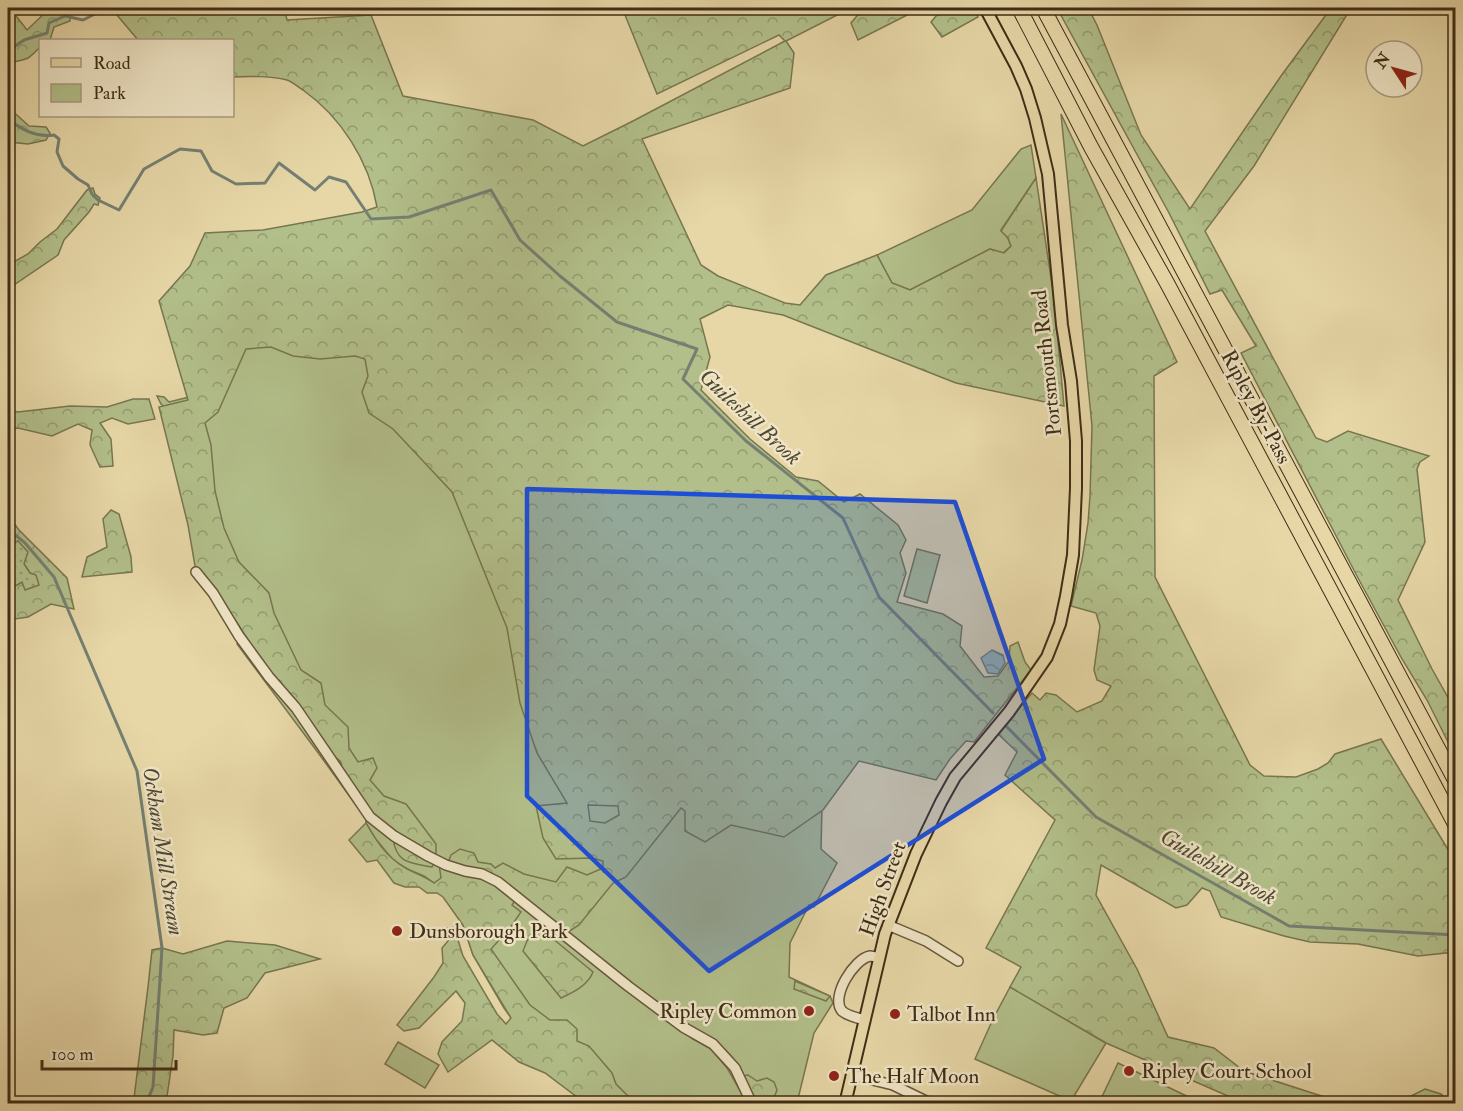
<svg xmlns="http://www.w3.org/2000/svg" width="1463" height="1111" viewBox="0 0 1463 1111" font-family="'IM FELL Double Pica',serif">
	<defs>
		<pattern id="forest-crowns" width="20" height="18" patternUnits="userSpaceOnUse" patternTransform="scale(1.5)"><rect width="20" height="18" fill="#b2bf8a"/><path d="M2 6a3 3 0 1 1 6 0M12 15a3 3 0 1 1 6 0" fill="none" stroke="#929c70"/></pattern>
		<pattern id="garden-dots" width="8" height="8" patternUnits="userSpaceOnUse" patternTransform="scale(1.5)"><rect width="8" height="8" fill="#b2bf8a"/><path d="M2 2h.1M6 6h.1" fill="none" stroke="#929c70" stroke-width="1.8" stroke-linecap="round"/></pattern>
		<pattern id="water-waves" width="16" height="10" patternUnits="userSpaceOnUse" patternTransform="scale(1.5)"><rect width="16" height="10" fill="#9ab7b1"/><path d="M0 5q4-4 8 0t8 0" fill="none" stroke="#7f958f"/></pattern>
	</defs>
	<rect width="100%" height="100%" fill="#e7d7a7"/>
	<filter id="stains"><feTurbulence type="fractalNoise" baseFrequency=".00333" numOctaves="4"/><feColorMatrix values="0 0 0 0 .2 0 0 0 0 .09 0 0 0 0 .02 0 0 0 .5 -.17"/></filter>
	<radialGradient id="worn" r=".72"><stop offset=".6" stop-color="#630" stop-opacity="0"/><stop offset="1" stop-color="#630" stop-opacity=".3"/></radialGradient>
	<!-- green -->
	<g fill="#b2bf8a" stroke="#787650" stroke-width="1.5">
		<polygon points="1031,145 1036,178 1001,230 1008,238 1011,246 1003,253 990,249 910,290 892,283 877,255 972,210 1021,149"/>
		<path d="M267,231L857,757L822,806L821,849L837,863L814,907L809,905L790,943L789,977L830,996L833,1003L814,1033L797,1103H755C748,1090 743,1072 735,1061C720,1040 694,1029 673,1017L669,1011L657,1003L500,880L440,860L342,768L340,761L331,754L302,709L289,692L170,412L161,404L157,396L164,397L169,402L189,397Z"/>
		<polygon points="917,549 940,555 927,603 904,596"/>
		<polygon points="241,641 393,838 489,878 646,1003 693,1039 711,1049 727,1068 747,1103 613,1103 516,1025 504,1008 473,955 463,925 434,883 424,876 407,869 393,860 375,838 366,823 366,819 319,754 237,644"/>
		<polygon points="1010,987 1106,1043 1071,1101 975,1059 993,1019"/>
		<polygon points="398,1042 439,1065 425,1088 385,1064"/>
		<polygon points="1118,1063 1201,1103 1099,1103"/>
	</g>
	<!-- forest -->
	<g fill="url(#forest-crowns)" stroke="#787650" stroke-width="1.5" fill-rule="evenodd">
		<path d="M8,8H10L27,30L50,8L62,11H70V21L54,27L50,40H40V47C36,51 33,55 28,58C22,61 14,61 8,64Z"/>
		<path d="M111,8H284L287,20L371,15L403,96L533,120L583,146L633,121L785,41L779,35L657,94L625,15L641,8H851L786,41L794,53L790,88L642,139L701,265L718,276L785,303L800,305L826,275L877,255L892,283L910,290L990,249L1004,253L1011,246L1008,238L1001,231L1036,178L1054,298L1064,406L956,383L783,315L728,305L700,319L710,357L701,390L750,439L796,477L818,481L844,502L860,494L898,525L906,540L900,553L906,573L897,602L943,614L962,626L960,646L984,677L998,676L1009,661L1010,646L1018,642L1025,662L1031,670L974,742L966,741L950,759L936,780L859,761L823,810L784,837L731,825L705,842L685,831V811L681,808L626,877L613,883L579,925L568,932L500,880L448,863L451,855L460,849L474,853L478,862L491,864L495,868L503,863L524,874L556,882L567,867L587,875L603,868V861L592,858L556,859L543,838L536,806L567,803L537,753L520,703L507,628L452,492L393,429L369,413L362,392L368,376L365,359L355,356L320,359L293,356L271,347L246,349L218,412L205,423L211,445L215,491L224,528L239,562L269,593L274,613L301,670L321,683L325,705L348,727L349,748L358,762L373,758L377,768L370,780L384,796L406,804L436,844V858L423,851L372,816L342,768L340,761L331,754L302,709L264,664L213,586L195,566L188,525L159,407L188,400L159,301L190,266L205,233L263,230L362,212L377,207C369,161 341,117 303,90C298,87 293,82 287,80C274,76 247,76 233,77L232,40H138ZM588,805L618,806L619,815L605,823L590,821Z"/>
		<polygon points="867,8 921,8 858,40 851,23 861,11"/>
		<polygon points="951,8 973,8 978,17 942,37 931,22 936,16"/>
		<polygon points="1057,8 1088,8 1097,25 1141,135 1190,209 1281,76 1331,8 1351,8 1254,166 1205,231 1316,438 1327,442 1348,431 1429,456 1420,462 1417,469 1425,542 1398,600 1432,669 1455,710 1455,756 1427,700 1402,659 1358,578 1241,353 1256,346 1222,290 1210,294 1169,213"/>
		<polygon points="8,107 29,126 46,127 50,133 46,140 28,144 8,142"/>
		<polygon points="1061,114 1177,362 1154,376 1155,577 1250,765 1264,776 1296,777 1318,769 1328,763 1335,754 1381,739 1455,861 1455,952 1418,956 1358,944 1310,942 1284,936 1221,917 1210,891 1202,888 1187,905 1176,908 1101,865 1096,895 1137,969 1168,1037 1214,1048 1244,1071 1343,1103 1244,1103 1106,1043 1010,987 1021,967 986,948 1055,820 1005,775 1017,752 998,734 1032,693 1040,700 1046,693 1056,695 1077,712 1102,701 1111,686 1097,680 1094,670 1100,626 1096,613 1071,606 1082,560 1088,523 1090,496 1092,426"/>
		<polygon points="93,188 95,194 100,198 98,205 94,204 89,212 64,240 58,255 11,287 8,292 8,265 28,254 40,242 57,229 87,190"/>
		<polygon points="133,399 149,399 155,419 128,424 112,418 100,423 111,439 113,466 100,467 90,445 92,430 78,424 52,436 18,428 8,429 8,410 18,412 70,406 107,407"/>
		<polygon points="111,510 119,514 131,557 132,572 82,577 87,557 107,547 103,519"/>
		<polygon points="8,515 19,530 67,578 74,609 51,604 28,617 8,620 8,590 22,582 30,573 24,564 8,562"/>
		<path d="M366,823C376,841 387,857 404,867C414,873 424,876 434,883L441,878L439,864L478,874L516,899L512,905L521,912L510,928L491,949L530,1005L550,1020H567L577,1029V1041L589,1046L612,1073L616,1084L635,1103H585L545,1073L519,1062L492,1040L448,1072L438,1054L442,1042L462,1021L465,1003L456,991L419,1028L404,1031L397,1025L434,977L443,963L442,948L448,941L442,929L454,927L463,956L497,1014L506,1024L511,1018L473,955L463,925L443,897L437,893H427L419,887H405L394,883L377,860L367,862L349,840Z"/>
		<path d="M393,838L435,862L432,867C411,863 396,864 393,838Z"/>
		<path d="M540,928L593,972C588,985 574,992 561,998L523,951L529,936Z"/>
		<polygon points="227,941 275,945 320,959 265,973 247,998 224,1008 217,1033 203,1035 174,1030 173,1056 166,1103 131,1103 134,1098 148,987 152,950 162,948 183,954"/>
		<polygon points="795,981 830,996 826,1001 794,989"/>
		<polygon points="748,1075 757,1081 767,1078 774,1082 777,1090 772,1103 755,1103 742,1076"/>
		<polygon points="1425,1089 1441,1094 1450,1103 1397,1103"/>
	</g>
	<!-- garden -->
	<polygon fill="url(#garden-dots)" stroke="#787650" stroke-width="1.5" points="18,541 28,552 24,564 30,573 36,575 39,585 25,590 22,582 8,590 8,562 10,544"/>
	<!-- water -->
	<polygon fill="url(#water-waves)" stroke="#758073" stroke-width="1.5" points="992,650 1003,655 1005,663 998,674 988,673 981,658"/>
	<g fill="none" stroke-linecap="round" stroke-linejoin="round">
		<!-- stream -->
		<g stroke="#758073" stroke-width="3">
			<polyline points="8,51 24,40 47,33 49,23 65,16 83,20 95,14 102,8"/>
			<path d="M8,119C21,129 36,138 54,135L59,139L57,152L63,166L78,179L88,185L92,194L98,200L119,210L144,169L180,149L201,151L212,171L236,184L265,183L279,163L315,190L329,177L346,182L371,219L409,217L491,190L520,240L560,276L617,322L697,349L683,379L746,441L843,518L879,597L993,713"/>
			<polyline points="8,529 25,543 54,577 137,771 162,948 153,1087 146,1104"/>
			<polyline points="1006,726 1096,817 1289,926 1456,935"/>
		</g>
		<!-- minor casing -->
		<g stroke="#68583a" stroke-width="12">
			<g id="minor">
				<polyline points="196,572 213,593 239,636 269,677 296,708 370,817 394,836 428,856 446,865 465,871 482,874 498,882 628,986 683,1027 713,1044 735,1068 752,1104"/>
				<polyline points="888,925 926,941 958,961"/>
				<path d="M865,1020C857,1018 848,1016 842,1011C830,997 854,959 870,956C871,956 877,957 879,958"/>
				<polyline points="852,1075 893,1085 932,1104"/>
			</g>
		</g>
		<!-- major casing -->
		<g stroke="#3e2d16" stroke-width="14">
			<polyline id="major" points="845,1104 885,934 916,854 941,802 955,777 1009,712 1047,657 1060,624 1066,596 1073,555 1076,488 1076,441 1071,381 1062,325 1048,174 1035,118 1026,89 1016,66 985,8"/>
		</g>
		<!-- highway casing -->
		<g stroke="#3e2d16" stroke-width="16">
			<g id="highway">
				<polyline points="1019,8 1091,147 1167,283 1456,826"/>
				<polyline points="1043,8 1456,782"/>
			</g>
		</g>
		<!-- minor -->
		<use href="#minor" stroke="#efe5c6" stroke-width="9"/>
		<!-- major -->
		<use href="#major" stroke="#e7d7a7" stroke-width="10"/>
		<!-- highway -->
		<use href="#highway" stroke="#e7d7a7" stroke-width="14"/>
	</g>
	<!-- marked area -->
	<path fill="#1d4ed8" fill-opacity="0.2" stroke="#1d4ed8" stroke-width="4.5" stroke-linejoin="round" d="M527,489L955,502L1044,759L709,971L527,796Z"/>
	<!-- markers -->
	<g fill="#8f2418" stroke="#efe5c6" stroke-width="2">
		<circle cx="397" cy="931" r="6"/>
		<circle cx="809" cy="1011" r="6"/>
		<circle cx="895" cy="1014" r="6"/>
		<circle cx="1129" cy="1071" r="6"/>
		<circle cx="834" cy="1076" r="6"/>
	</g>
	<g text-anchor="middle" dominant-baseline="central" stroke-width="5" stroke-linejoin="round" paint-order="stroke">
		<!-- street labels -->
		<g font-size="21" fill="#3e2d16" stroke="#efe5c6">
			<text transform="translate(1047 363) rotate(-96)">Portsmouth Road</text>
			<text transform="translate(1256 407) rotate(62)">Ripley By-Pass</text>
			<text transform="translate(883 889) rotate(-70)">High Street</text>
		</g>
		<!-- poi labels -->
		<g font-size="21" fill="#3e2d16" stroke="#efe5c6" text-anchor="start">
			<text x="409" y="931">Dunsborough Park</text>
			<text x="797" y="1011" text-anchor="end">Ripley Common</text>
			<text x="907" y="1014">Talbot Inn</text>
			<text x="1141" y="1071">Ripley Court School</text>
			<text x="846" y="1076">The Half Moon</text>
		</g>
		<!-- water labels -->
		<g font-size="22" font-style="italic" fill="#504935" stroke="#efe5c6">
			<text transform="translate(750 417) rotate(43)">Guileshill Brook</text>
			<text transform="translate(163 851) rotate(81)">Ockham Mill Stream</text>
			<text transform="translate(1218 867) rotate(30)">Guileshill Brook</text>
		</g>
	</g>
	<!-- margin -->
	<rect width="1463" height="1111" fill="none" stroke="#e7d7a7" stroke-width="30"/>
	<rect x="9" y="9" width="1445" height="1093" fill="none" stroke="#3e2d16" stroke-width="3"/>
	<rect x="15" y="15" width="1433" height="1081" fill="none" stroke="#3e2d16" stroke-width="1.5"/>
	<!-- legend -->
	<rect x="39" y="39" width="195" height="78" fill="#efe5c6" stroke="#a89b80" stroke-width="1.5"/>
	<rect x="51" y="58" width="30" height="9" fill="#e7d7a7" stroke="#a89b80" stroke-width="1.5"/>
	<text x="93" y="69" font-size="18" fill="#3e2d16">Road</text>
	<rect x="51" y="84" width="30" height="18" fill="#b2bf8a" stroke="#a89b80" stroke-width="1.5"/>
	<text x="93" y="99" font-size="18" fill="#3e2d16">Park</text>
	<!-- north arrow -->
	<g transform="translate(1394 69) rotate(306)"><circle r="28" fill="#efe5c6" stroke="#a89b80" stroke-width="1.5"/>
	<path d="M0-4.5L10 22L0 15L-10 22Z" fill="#8f2418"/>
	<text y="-9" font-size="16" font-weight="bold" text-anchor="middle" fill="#3e2d16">N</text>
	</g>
	<!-- scale -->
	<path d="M42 1060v9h134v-9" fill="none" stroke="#3e2d16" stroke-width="3"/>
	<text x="51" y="1060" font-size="18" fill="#3e2d16" stroke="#efe5c6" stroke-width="4.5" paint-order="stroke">100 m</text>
	<rect width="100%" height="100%" filter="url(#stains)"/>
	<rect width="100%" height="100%" fill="url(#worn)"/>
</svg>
